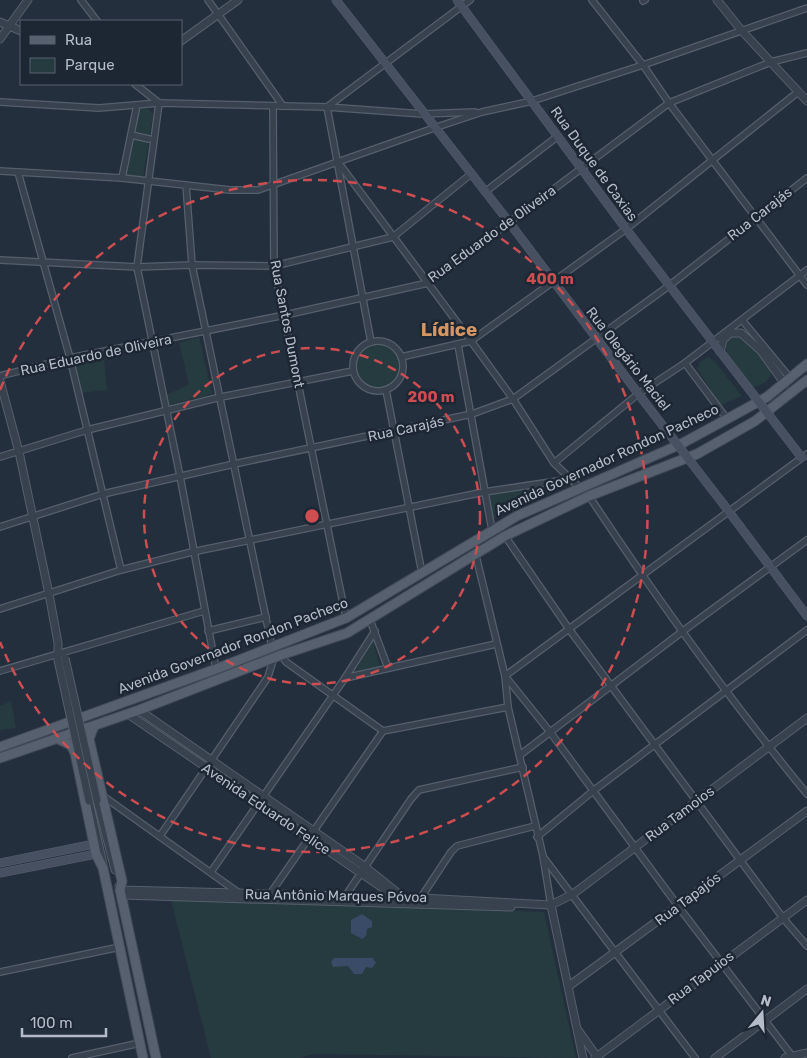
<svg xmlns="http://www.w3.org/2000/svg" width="807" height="1058" viewBox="0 0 807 1058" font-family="Rubik,sans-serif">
	<rect width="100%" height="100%" fill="#242f3e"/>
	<!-- green -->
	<g fill="#263b3f">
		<polygon points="142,108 148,109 153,114 143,178 124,176 138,110"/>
		<path d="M740,334L750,341L772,370C770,381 763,385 753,387L727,353L726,346L733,335Z"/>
		<polygon points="199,337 212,394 169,405 167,395 189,384 179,343"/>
		<circle cx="378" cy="366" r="24"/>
		<polygon points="708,357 715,362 742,396 721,405 718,402 697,368 700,362"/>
		<polygon points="104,360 107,390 81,393 76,365"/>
		<polygon points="571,479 575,482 490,520 484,492"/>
		<polygon points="373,641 380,666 354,673"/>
		<polygon points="11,701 16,728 0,730 0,706"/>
		<polygon points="171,900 544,912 576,1058 314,1054 298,1058 211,1058"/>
	</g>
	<!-- water -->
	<g fill="#394b66">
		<polygon points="362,914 372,921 372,927 367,929 366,936 362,939 351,933 351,920"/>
		<polygon points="334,958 373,958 376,963 372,968 366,967 362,974 354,974 348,966 333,967 331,962"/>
	</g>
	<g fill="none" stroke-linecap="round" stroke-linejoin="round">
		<!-- minor casing -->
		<g stroke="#565f6c" stroke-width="8">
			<g id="minor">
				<polyline points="81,0 97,21"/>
				<polyline points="208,0 283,106"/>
				<polyline points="592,0 643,65 669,103 807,285"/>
				<polyline points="643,1 645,0"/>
				<polyline points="135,84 159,103"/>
				<polyline points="0,102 99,108 159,103 327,107 423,114 475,112"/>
				<polyline points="159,103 137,267 180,476 216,669"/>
				<polyline points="273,106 274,266 346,618"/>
				<polyline points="131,135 149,139"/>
				<polyline points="338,162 471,341 513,399 554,463 581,489"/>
				<polyline points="0,171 122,178 230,190 258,190 434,128 482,112 532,101 643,65 807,8"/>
				<polyline points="18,172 70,358 121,570"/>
				<polyline points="122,178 137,105"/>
				<polyline points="186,185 192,265 272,647"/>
				<polyline points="485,192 558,136"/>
				<polyline points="0,260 137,267 192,265 274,266 393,237 471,174"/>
				<polyline points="742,320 791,379"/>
				<circle cx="378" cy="366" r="25"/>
				<polyline points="371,342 327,107 470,0"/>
				<polyline points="458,345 492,530"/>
				<polyline points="401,357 471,341 626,229 798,92"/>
				<polyline points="685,363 727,419"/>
				<polyline points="0,376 70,358 285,315 428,283 669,103 771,62 807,53"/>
				<polyline points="386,390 422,573"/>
				<polyline points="0,457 87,430 221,397 353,371"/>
				<polyline points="554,463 638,394 685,363 807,270"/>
				<path d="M589,496C657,599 729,699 807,794"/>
				<polyline points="0,527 103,494 234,464 472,414 513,399 670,285 807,178"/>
				<polyline points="505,536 569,629 783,918 807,946"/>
				<polyline points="476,556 505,676 508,707 543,856 551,905"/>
				<polyline points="0,609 121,570 192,552 484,492 571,479"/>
				<polyline points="370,620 388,668"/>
				<polyline points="208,631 266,617"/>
				<polyline points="281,655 286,662 383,731"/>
				<polyline points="0,671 204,611"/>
				<polyline points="345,678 375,631"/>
				<polyline points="520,755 683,631 807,540"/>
				<polyline points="103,796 239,893"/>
				<polyline points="160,836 268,677 274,657"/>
				<polyline points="537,837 593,791 807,630"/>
				<polyline points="544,858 695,1058"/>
				<polyline points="211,872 345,678 496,644"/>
				<polyline points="270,894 383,731 508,707"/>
				<polyline points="344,898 411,799 419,790 523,767"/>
				<polyline points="420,899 451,852 457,846 535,826"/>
				<polyline points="0,972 120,947"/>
				<polyline points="792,1056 678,906 550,732 505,676 807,454"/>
				<polyline points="72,1058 140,1043"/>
			</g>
		</g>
		<!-- tertiary casing -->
		<g stroke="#565f6c" stroke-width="9">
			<g id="tertiary">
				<polyline points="717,0 742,31 807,101"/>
				<polyline points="0,22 21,31"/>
				<polyline points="0,39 28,0"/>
				<polyline points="181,41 238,0"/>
				<polyline points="720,352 723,340 730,333 741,333 761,351 785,384"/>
				<polyline points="0,381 19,452 49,594 58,643 58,660"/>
				<polyline points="139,710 364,866 399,894"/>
				<polyline points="128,714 396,897"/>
				<polyline points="97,800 115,870"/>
				<polyline points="89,802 103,864"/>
				<polyline points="119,886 120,890 421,898 551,905 573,894 807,718"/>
				<polyline points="122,895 511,907"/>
				<polyline points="551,905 583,1058"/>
				<polyline points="569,986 807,811"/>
				<polyline points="578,1030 598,1058"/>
				<polyline points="595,1058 807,900"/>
				<polyline points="715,1058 807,989"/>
				<polyline points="785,1058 807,1053"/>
			</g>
		</g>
		<!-- secondary casing -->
		<g stroke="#565f6c" stroke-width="9">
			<g id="secondary">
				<polyline points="336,0 509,222 643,400"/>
				<polyline points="457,0 626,229 726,359"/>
				<polyline points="724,505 807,616"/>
				<polyline points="0,863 94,844"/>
				<polyline points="0,873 96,854"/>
			</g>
		</g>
		<!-- primary casing -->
		<g stroke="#414a57" stroke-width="11">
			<g id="primary">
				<polyline points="94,726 89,739 122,881 120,890 156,1058"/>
				<polyline points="58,739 71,745 75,753 96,854 103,868 143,1058"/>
				<polyline points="0,747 216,669 346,618 517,516 681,444 727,419 767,397 807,364"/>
				<polyline points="0,758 139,710 281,655 347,633 505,536 589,496 697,454 755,421 807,380"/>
			</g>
		</g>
		<!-- minor -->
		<use href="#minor" stroke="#38414e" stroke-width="5.5"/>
		<!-- tertiary -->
		<use href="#tertiary" stroke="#38414e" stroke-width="7"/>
		<!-- secondary -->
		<use href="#secondary" stroke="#465061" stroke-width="8"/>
		<!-- primary -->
		<use href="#primary" stroke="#56606e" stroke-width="9"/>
		<!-- tertiary-bridge casing -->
		<g stroke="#565f6c" stroke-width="9" stroke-linecap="butt">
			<g id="tertiary-bridge">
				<polyline points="65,658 97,800"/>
				<polyline points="58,660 89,801"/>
			</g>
		</g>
		<!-- secondary-bridge casing -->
		<g stroke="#565f6c" stroke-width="9" stroke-linecap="butt">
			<g id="secondary-bridge">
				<polyline points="726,359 802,458"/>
				<polyline points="643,400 724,505"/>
			</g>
		</g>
		<!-- tertiary-bridge -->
		<use href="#tertiary-bridge" stroke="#38414e" stroke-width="7"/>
		<!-- secondary-bridge -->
		<use href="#secondary-bridge" stroke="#465061" stroke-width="8"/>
	</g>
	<!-- distance rings -->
	<g fill="none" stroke="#ce4d50" stroke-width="2.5" stroke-dasharray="9 6">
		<circle cx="312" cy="516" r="168"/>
		<path d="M0 390A336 336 0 1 1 0 642"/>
	</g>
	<g text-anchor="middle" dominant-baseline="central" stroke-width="5" stroke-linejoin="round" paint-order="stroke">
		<!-- street labels -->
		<g font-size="14" fill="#b4bcc9" stroke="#1d2633">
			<text transform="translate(594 164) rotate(54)">Rua Duque de Caxias</text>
			<text transform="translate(760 214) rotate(-38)">Rua Carajás</text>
			<text transform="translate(492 234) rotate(-36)">Rua Eduardo de Oliveira</text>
			<text transform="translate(287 324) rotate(79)">Rua Santos Dumont</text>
			<text transform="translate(96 355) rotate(-12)">Rua Eduardo de Oliveira</text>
			<text transform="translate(628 359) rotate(52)">Rua Olegário Maciel</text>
			<text transform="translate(406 429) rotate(-12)">Rua Carajás</text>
			<text transform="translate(607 460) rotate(-25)">Avenida Governador Rondon Pacheco</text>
			<text transform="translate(233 646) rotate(-21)">Avenida Governador Rondon Pacheco</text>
			<text transform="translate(266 809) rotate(34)">Avenida Eduardo Felice</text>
			<text transform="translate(680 814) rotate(-37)">Rua Tamoios</text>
			<text transform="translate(336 896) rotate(1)">Rua Antônio Marques Póvoa</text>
			<text transform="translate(688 899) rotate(-37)">Rua Tapajós</text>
			<text transform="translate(701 978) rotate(-37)">Rua Tapuios</text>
		</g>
		<!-- district labels -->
		<g font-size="19" font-weight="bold" fill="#d49764" stroke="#1d2633">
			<text x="449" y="329">Lídice</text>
		</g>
	</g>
	<circle cx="312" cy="516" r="8" fill="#ce4d50" stroke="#1d2633" stroke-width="2.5"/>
	<g font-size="15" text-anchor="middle" font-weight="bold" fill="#ce4d50" stroke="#1d2633" stroke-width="5" stroke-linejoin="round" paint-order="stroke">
		<text x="550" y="284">400 m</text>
		<text x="431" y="402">200 m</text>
	</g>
	<!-- legend -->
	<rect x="20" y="20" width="162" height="65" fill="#1d2633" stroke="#59626f"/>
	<rect x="30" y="36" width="25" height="8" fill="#56606e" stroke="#59626f"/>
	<text x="65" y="45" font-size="15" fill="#b4bcc9">Rua</text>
	<rect x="30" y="58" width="25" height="15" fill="#263b3f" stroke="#59626f"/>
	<text x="65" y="70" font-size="15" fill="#b4bcc9">Parque</text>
	<!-- north arrow -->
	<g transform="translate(762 1013) rotate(18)" stroke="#1d2633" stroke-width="4" paint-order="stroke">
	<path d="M0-4L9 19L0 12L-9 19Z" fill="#b4bcc9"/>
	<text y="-8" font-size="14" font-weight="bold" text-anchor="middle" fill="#b4bcc9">N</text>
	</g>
	<!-- scale -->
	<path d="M22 1028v8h84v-8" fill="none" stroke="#b4bcc9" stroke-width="2.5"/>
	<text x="30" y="1028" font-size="15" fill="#b4bcc9" stroke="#1d2633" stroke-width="4" paint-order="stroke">100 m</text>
</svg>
